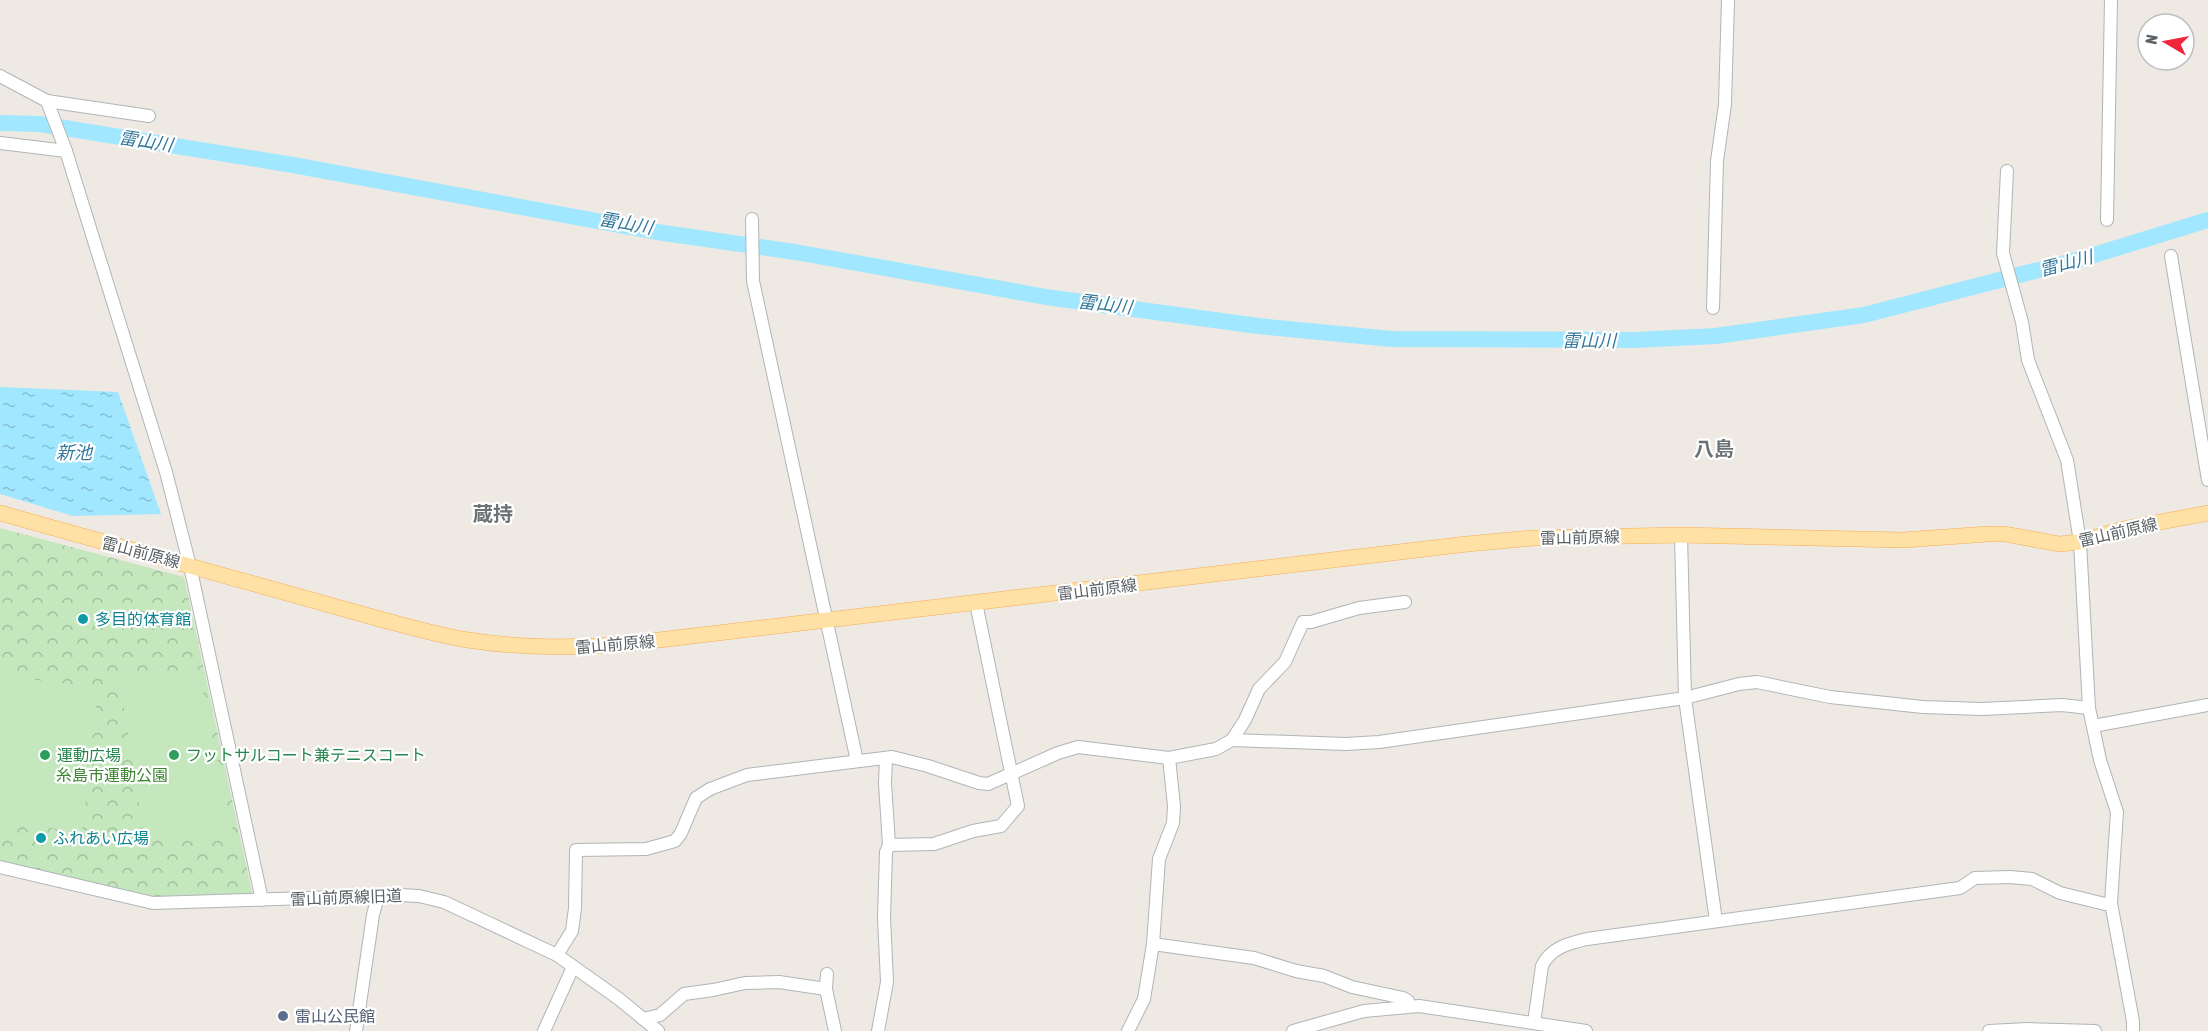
<svg xmlns="http://www.w3.org/2000/svg" width="2208" height="1031" viewBox="0 0 2208 1031" font-family="'Asap Condensed','Noto Sans JP',sans-serif">
	<defs>
		<pattern id="park-crowns" width="20" height="18" patternUnits="userSpaceOnUse" patternTransform="scale(1.5)"><rect width="20" height="18" fill="#c5e7bd"/><path d="M2 6a3 3 0 1 1 6 0M12 15a3 3 0 1 1 6 0" fill="none" stroke="#a3bf9d"/></pattern>
		<pattern id="water-ripples" width="26" height="14" patternUnits="userSpaceOnUse" patternTransform="scale(1.5)"><rect width="26" height="14" fill="#a1e7ff"/><path d="M2 4q2-2 4 0t4 0M15 11q2-2 4 0t4 0" fill="none" stroke="#86bfd2"/></pattern>
	</defs>
	<rect width="100%" height="100%" fill="#eee9e2"/>
	<!-- park -->
	<polygon fill="url(#park-crowns)" points="0,528 184,577 253,897 153,900 0,864"/>
	<!-- pitch -->
	<g fill="#c5e7bd">
		<polygon points="198,669 233,832 144,836 119,677"/>
		<polygon points="0,676 98,687 82,832 0,822"/>
	</g>
	<!-- water -->
	<polygon fill="url(#water-ripples)" points="0,387 118,392 161,514 73,516 0,494"/>
	<g fill="none" stroke-linecap="round" stroke-linejoin="round">
		<!-- river -->
		<polyline stroke="#a1e7ff" stroke-width="16" points="0,123 40,124 293,165 657,232 795,252 1046,297 1258,326 1392,339 1635,340 1716,336 1864,315 2081,259 2208,220"/>
		<!-- minor casing -->
		<g stroke="#b0b5b8" stroke-width="14">
			<g id="minor">
				<polyline points="0,76 47,101 149,116"/>
				<polyline points="47,101 66,151 166,472 190,566 262,900"/>
				<polyline points="0,143 66,151"/>
				<polyline points="2007,171 2003,253 2022,322 2028,360 2067,460 2080,542 2089,708 2100,760 2117,812 2111,903 2133,1021 2133,1031"/>
				<polyline points="752,219 753,281 857,761"/>
				<polyline points="2107,220 2111,0"/>
				<polyline points="2171,256 2208,480"/>
				<polyline points="1713,308 1717,161 1725,104 1728,0"/>
				<polyline points="1681,535 1685,698 1716,921"/>
				<polyline points="2093,726 2208,705"/>
				<polyline points="1232,740 1346,744 1379,742 1685,698 1739,684 1757,682 1830,697 1923,707 1982,709 2062,705 2089,708"/>
				<polyline points="886,758 885,783 889,845"/>
				<polyline points="0,867 153,903 400,895 419,896 444,902 557,955 619,999 658,1031"/>
				<polyline points="1153,944 1254,958 1296,971 1324,976 1352,987 1403,998 1408,1001 1407,1006"/>
				<polyline points="557,955 572,931 575,908 576,850 646,849 675,841 681,833 696,798 710,789 747,775 892,757 928,766 979,783 988,784 1058,753 1078,747 1169,758 1216,749 1232,740 1245,720 1259,689 1285,662 1303,622 1311,622 1359,608 1405,602"/>
				<polyline points="827,974 826,989 835,1031"/>
				<polyline points="643,1019 660,1015 684,994 713,990 745,983 779,982 826,989"/>
				<path d="M1534,1023L1542,966C1550,948 1569,943 1587,939L1960,888L1975,878L2010,877L2032,879L2060,893L2105,904L2111,903"/>
				<polyline points="356,1031 373,915 378,896"/>
				<polyline points="544,1031 573,967"/>
				<polyline points="878,1031 887,982 884,918 886,852 889,845 934,844 973,831 1001,826 1018,806 976,603"/>
				<polyline points="1128,1031 1144,999 1153,944 1159,859 1173,823 1174,806 1169,758"/>
				<polyline points="1293,1031 1364,1011 1419,1006 1586,1031"/>
				<polyline points="1989,1031 2027,1029 2095,1031"/>
			</g>
		</g>
		<!-- major casing -->
		<g stroke="#f7ab52" stroke-width="16">
			<path id="major" d="M0,513L387,621C414,628 441,636 468,640C518,648 567,648 617,645L1467,544L1533,538L1681,535L1903,540L1988,534H2005L2059,544L2080,542L2123,529L2208,513"/>
		</g>
		<!-- minor -->
		<use href="#minor" stroke="#fff" stroke-width="12"/>
		<!-- major -->
		<use href="#major" stroke="#ffe1a6" stroke-width="15"/>
	</g>
	<!-- markers -->
	<g fill="#0f9aa8" stroke="#fff" stroke-width="2">
		<circle cx="83" cy="619" r="6"/>
		<circle cx="41" cy="838" r="6"/>
	</g>
	<g fill="#2e9e5b" stroke="#fff" stroke-width="2">
		<circle cx="45" cy="755" r="6"/>
		<circle cx="174" cy="755" r="6"/>
	</g>
	<circle fill="#5c6f8a" stroke="#fff" stroke-width="2" cx="283" cy="1016" r="6"/>
	<g text-anchor="middle" dominant-baseline="central" stroke-width="4.5" stroke-linejoin="round" paint-order="stroke">
		<!-- street labels -->
		<g font-size="16" fill="#5b6064" stroke="#fff">
			<text transform="translate(2118 532) rotate(-13)">雷山前原線</text>
			<text transform="translate(1580 537) rotate(-1)">雷山前原線</text>
			<text transform="translate(141 552) rotate(15)">雷山前原線</text>
			<text transform="translate(1097 589) rotate(-7)">雷山前原線</text>
			<text transform="translate(615 644) rotate(-5)">雷山前原線</text>
			<text transform="translate(346 897) rotate(-2)">雷山前原線旧道</text>
		</g>
		<!-- culture labels -->
		<g font-size="16" fill="#0d838f" stroke="#fff" text-anchor="start">
			<text x="95" y="619">多目的体育館</text>
			<text x="53" y="838">ふれあい広場</text>
		</g>
		<!-- leisure labels -->
		<g font-size="16" fill="#27864d" stroke="#fff" text-anchor="start">
			<text x="57" y="755">運動広場</text>
			<text x="186" y="755">フットサルコート兼テニスコート</text>
		</g>
		<!-- park labels -->
		<g font-size="16" fill="#3c8530" stroke="#fff">
			<text x="112" y="775">糸島市運動公園</text>
		</g>
		<!-- service labels -->
		<g font-size="16" fill="#4e5e75" stroke="#fff" text-anchor="start">
			<text x="295" y="1016">雷山公民館</text>
		</g>
		<!-- water labels -->
		<g font-size="18" font-style="italic" fill="#34789a" stroke="#fff">
			<text transform="translate(146 141) rotate(9)">雷山川</text>
			<text transform="translate(626 223) rotate(10)">雷山川</text>
			<text transform="translate(2066 263) rotate(-15)">雷山川</text>
			<text transform="translate(1105 304) rotate(7)">雷山川</text>
			<text x="1589" y="340">雷山川</text>
			<text x="74" y="452">新池</text>
		</g>
		<!-- quarter labels -->
		<g font-size="20" font-weight="bold" fill="#6c7376" stroke="#fff">
			<text x="1714" y="448">八島</text>
			<text x="493" y="513">蔵持</text>
		</g>
	</g>
	<!-- north arrow -->
	<g transform="translate(2166 42) rotate(280)"><circle r="28" fill="#ffffff" stroke="#bdbfc1" stroke-width="1.5"/>
	<path d="M0-4.5L10 22L0 15L-10 22Z" fill="#f1263b"/>
	<text y="-9" font-size="16" font-weight="bold" text-anchor="middle" fill="#5b6064">N</text>
	</g>
</svg>
